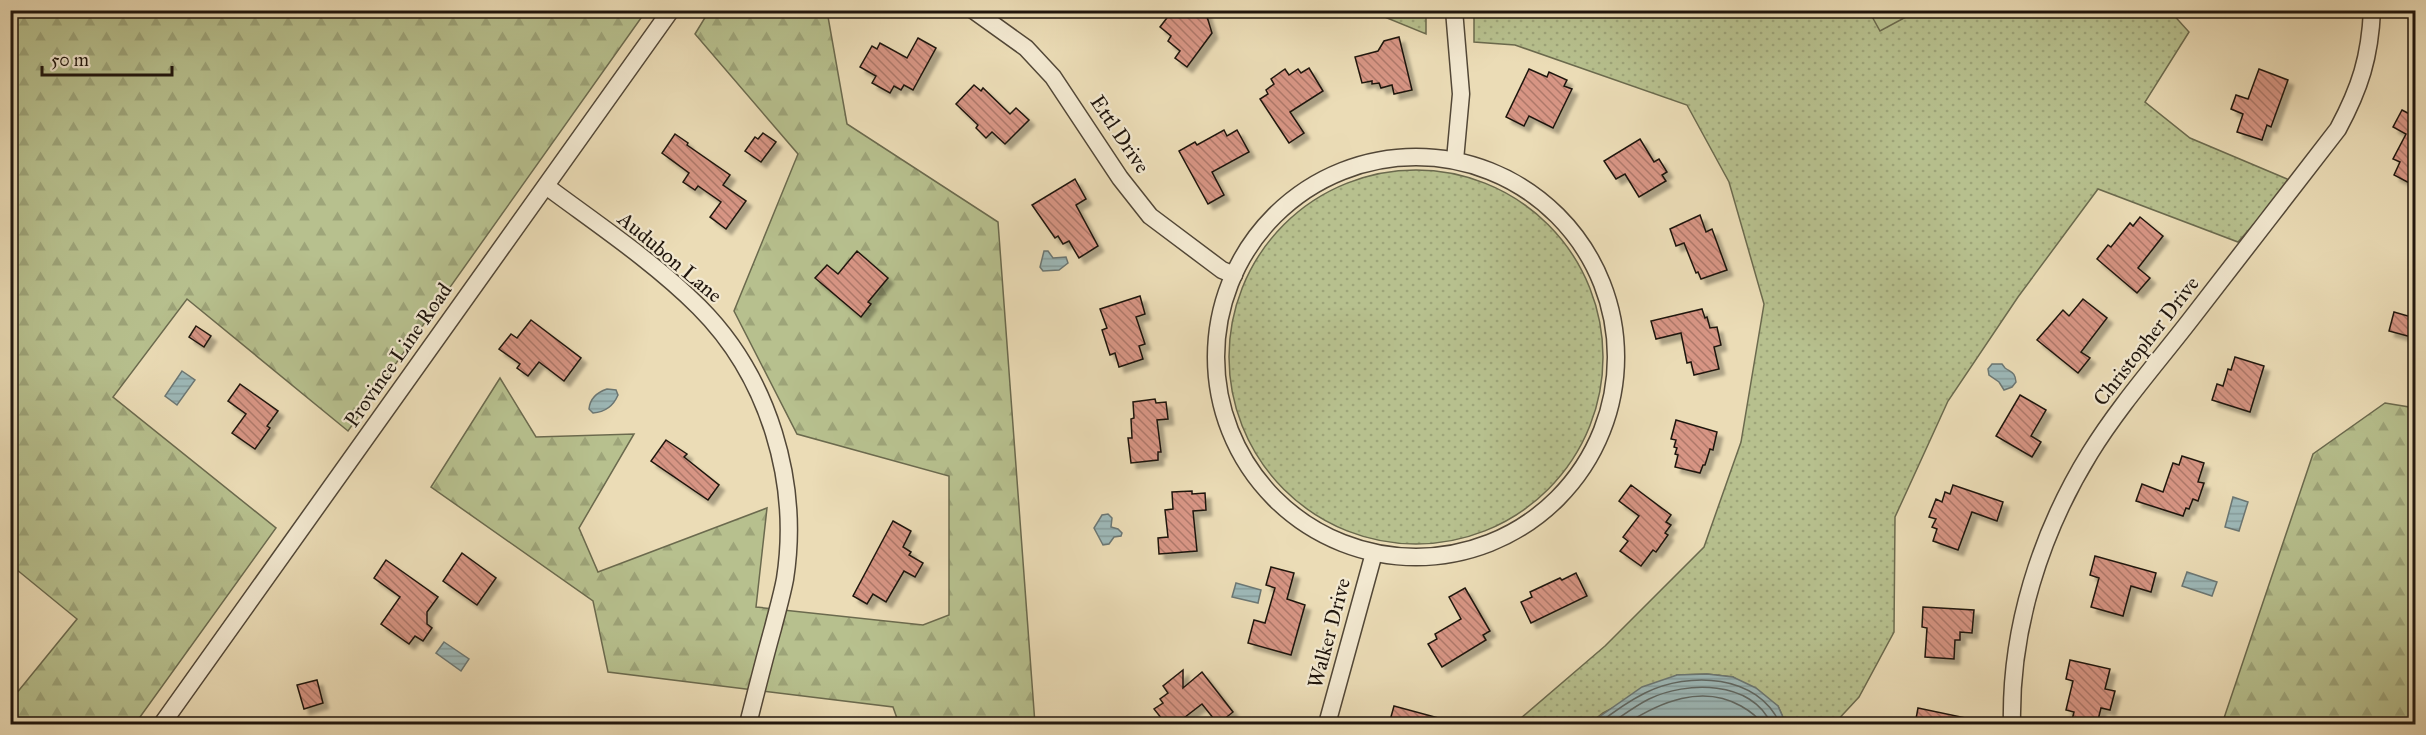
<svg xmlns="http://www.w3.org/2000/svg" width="2426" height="735" viewBox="0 0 2426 735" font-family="'IM FELL Great Primer',serif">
	<defs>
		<pattern id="grass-dots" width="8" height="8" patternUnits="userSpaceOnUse" patternTransform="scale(1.5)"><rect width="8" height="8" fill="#b7c08e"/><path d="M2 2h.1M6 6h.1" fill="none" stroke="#9da479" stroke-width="1.8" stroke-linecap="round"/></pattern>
		<pattern id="forest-firs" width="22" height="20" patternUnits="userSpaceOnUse" patternTransform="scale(1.5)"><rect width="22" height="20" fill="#b7c08e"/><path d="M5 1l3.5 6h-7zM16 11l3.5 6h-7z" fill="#9da479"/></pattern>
		<pattern id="water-rules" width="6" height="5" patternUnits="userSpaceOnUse" patternTransform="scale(1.5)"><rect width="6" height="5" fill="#9db9b9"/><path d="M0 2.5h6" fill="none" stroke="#879e9e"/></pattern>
		<pattern id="building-back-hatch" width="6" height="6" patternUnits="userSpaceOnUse" patternTransform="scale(1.5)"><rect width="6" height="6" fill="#d79584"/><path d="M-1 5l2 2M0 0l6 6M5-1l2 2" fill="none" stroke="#ae786a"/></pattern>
		<filter id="shadow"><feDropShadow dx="5.5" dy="5.5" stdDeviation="1.5" flood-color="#0004"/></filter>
	</defs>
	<rect width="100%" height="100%" fill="#ebdcb6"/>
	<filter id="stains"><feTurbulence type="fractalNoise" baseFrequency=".00333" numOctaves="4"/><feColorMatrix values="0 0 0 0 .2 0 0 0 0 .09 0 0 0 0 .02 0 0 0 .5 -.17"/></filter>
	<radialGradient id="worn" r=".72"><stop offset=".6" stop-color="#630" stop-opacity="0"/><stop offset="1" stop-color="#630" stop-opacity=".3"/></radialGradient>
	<!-- grass -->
	<g fill="url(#grass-dots)" stroke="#6b6a4e" stroke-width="1.5">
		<polygon points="1474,10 2170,11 2189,32 2145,102 2190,138 2292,181 2238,242 2098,189 2018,297 1948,401 1895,517 1894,632 1859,697 1834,724 1786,724 1778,706 1733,677 1707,674 1677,675 1603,713 1589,724 1514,724 1605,646 1704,547 1741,442 1764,304 1729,182 1687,105 1515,45 1474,42"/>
		<polygon points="1370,11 1426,11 1426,34"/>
		<circle cx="1416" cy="357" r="187"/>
	</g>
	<!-- forest -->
	<g fill="url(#forest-firs)" stroke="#6b6a4e" stroke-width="1.5">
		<polygon points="10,11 646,11 348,431 187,299 113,397 276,528 135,724 11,724 11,700 77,619 11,565"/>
		<polygon points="709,11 827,11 847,124 998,222 1035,724 899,724 893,707 608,672 593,601 431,487 500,378 536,437 634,434 579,528 598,572 767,508 756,607 923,625 949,615 949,476 797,434 734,311 798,154 695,34"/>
		<polygon points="2385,403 2415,408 2415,724 2222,724 2313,454"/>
	</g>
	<!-- park -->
	<polygon fill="#b7c08e" stroke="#6b6a4e" stroke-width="1.5" points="1869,11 1917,11 1880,31"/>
	<!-- water -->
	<g fill="url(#water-rules)" stroke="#6b7774" stroke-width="1.5">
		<polygon points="1044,251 1048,251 1053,258 1066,257 1068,263 1059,270 1043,271 1040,267"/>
		<path d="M1992,364H2002L2005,368C2012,373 2015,372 2016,382L2012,387L2004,390L1999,382L1989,375L1988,369Z"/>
		<polygon points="182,371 195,380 177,405 165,396"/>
		<path d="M607,389L616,390L618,395C613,407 605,412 593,413L589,409C590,398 598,392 607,389Z"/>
		<polygon points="2233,497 2248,502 2239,531 2225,527"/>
		<polygon points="1108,514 1112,518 1111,527 1118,529 1122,533 1121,536 1114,537 1109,544 1103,545 1094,528 1102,515"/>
		<polygon points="2187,572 2217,582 2212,596 2182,586"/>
		<polygon points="1236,583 1261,590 1258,603 1232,597"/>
		<polygon points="444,642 469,659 461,671 436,653"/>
		<polygon points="1707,674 1733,677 1756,688 1778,706 1786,724 1589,724 1642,687 1677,675"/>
	</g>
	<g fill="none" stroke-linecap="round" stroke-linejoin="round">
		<!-- shore -->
		<g stroke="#5e6763" stroke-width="1.5">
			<path d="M1598,724C1612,713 1629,701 1645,693C1689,671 1758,674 1780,724"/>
			<path d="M1610,724C1622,716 1635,706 1649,699C1686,681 1752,680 1771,724"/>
			<path d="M1626,724C1660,702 1702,684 1741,706C1748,710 1758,717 1762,724"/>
		</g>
	</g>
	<!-- building -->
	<g fill="url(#building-back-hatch)" stroke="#1f150d" stroke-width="1.5" filter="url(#shadow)">
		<polygon points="1173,10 1205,10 1212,33 1187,67 1175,58 1180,51 1168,41 1171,36 1160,27"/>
		<polygon points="1399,37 1412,90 1394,94 1392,85 1381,88 1379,83 1372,84 1372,81 1362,83 1355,57 1378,51 1384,41"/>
		<polygon points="918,38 936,48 913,90 904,85 901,90 894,86 890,93 872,83 876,76 860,67 872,46 877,49 880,43 907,58"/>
		<polygon points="1309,68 1323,91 1290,112 1304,133 1289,143 1260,99 1268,94 1266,90 1274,84 1271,79 1285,69 1289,75 1298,69 1301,73"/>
		<polygon points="1529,69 1547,77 1549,72 1567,80 1564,86 1572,89 1553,128 1529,116 1524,126 1506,117"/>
		<polygon points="2259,69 2288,80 2271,127 2267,125 2262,140 2237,132 2243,114 2231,109 2236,95 2248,99"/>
		<polygon points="974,85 981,91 983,88 1010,114 1016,108 1029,120 1005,144 992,132 986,138 976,128 978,125 956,104"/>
		<polygon points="2402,110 2415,117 2415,115 2415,186 2394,175 2400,162 2393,159 2406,134 2393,127"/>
		<polygon points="1224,130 1227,136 1237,130 1249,152 1212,172 1224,195 1208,204 1179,151 1195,142 1197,145"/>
		<polygon points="763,133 776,142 761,162 745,151 755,137 758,139"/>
		<polygon points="675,134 688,143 687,145 730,175 723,185 746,201 726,229 710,217 721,202 698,186 695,190 683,182 689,173 662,153"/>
		<polygon points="1640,139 1654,162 1659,159 1667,172 1662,175 1666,181 1639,197 1625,174 1616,179 1604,161"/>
		<polygon points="1075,179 1086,199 1076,205 1098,246 1079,258 1069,241 1063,244 1058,236 1055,238 1032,205"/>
		<polygon points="1700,215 1706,232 1712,229 1727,270 1701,279 1698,272 1696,273 1684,243 1676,246 1670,229"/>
		<polygon points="2140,217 2163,236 2138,268 2150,278 2137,293 2097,259 2108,245 2111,247 2130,223 2133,226"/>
		<polygon points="857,251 888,278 868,302 871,304 861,317 815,278 827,265 838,274"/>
		<polygon points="1140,296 1145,314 1136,317 1145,344 1139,346 1143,359 1119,367 1115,353 1110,355 1102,330 1107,328 1100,309"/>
		<polygon points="2083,299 2107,318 2081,352 2090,358 2078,373 2037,340 2063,310 2069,316"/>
		<polygon points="1702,309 1705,318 1707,317 1710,328 1717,327 1721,345 1714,347 1719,369 1694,375 1691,362 1687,363 1681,333 1656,339 1651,321"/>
		<polygon points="2394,312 2415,318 2415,338 2389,331"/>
		<polygon points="531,320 581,358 564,381 539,362 528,376 517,368 520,364 499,349 511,334 517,338"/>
		<polygon points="196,326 211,336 204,347 189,337"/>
		<polygon points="2235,357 2264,366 2250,412 2212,400 2217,384 2223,386 2228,369 2231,370"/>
		<polygon points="240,384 278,411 267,426 270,428 255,449 232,433 246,414 228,401"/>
		<polygon points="2020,395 2046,410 2031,436 2041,442 2032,457 1996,436"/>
		<polygon points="1155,399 1156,403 1166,402 1168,419 1157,420 1161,452 1158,452 1158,460 1131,463 1128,438 1132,438 1131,419 1134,418 1133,402"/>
		<polygon points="1676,420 1717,432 1713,450 1710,449 1705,465 1703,465 1700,473 1675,467 1678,455 1675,454 1677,448 1674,447 1676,440 1671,439"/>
		<polygon points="666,440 687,454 684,457 719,485 708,500 651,461"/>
		<polygon points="2182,456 2204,463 2198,482 2204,483 2198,501 2193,499 2189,509 2186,508 2183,516 2136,501 2142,484 2163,492 2173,463 2179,465"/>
		<polygon points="1631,485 1671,515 1666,522 1671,525 1665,533 1668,535 1656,552 1653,550 1641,566 1620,551 1628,541 1623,537 1639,516 1619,501"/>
		<polygon points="1953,485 2003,502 1997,521 1972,512 1958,550 1933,541 1937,529 1932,527 1936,519 1929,517 1936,499 1942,502 1945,492 1950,494"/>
		<polygon points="1192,491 1192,494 1205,493 1206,510 1193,511 1197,551 1159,554 1158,538 1168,537 1165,510 1173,509 1172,492"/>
		<polygon points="893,521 911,531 903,547 911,552 909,555 923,563 915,577 904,571 886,602 873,594 867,604 853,596"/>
		<polygon points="462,553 496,578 477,605 443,581"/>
		<polygon points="2095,556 2156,573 2151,592 2131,586 2123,616 2091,607 2099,578 2090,575"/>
		<polygon points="386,560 438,597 427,612 427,624 432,628 423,641 415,636 409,644 381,624 400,597 374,578"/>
		<polygon points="1271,567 1294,573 1287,599 1305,605 1291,655 1248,643 1254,620 1265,623 1275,588 1266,585"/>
		<polygon points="1576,573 1587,596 1531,623 1521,602 1532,597 1530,592 1560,578 1562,580"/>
		<polygon points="1465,588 1490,631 1483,635 1486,640 1442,667 1428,644 1437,639 1435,634 1461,619 1449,597"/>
		<polygon points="1923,607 1974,610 1972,633 1960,632 1960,640 1955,640 1954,659 1925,657 1927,628 1922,627"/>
		<polygon points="2070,660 2110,669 2105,689 2115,691 2110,710 2101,708 2097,724 2071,724 2074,712 2066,710 2073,681 2066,679"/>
		<polygon points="1183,670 1183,688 1202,672 1233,712 1218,724 1202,704 1176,724 1166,724 1154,709 1163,703 1160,699 1168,693 1163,686"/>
		<polygon points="317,680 323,703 304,709 297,685"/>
		<polygon points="1394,706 1446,720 1445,724 1389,724"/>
		<polygon points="1918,708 1966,718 1965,724 1915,724"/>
	</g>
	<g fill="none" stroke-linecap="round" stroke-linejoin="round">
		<!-- minor casing -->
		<g stroke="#524737" stroke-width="19">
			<g id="minor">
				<polyline points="973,10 1026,48 1053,77 1120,178 1150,216 1222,270 1234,275"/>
				<polyline points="1454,10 1461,94 1455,160"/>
				<circle cx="1416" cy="357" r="200"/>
				<path d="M546,186C597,224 654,262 699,307C769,377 800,482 785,579C782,595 777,612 773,628C764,660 756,692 748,724"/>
				<polyline points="162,724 671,10"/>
				<polyline points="1327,724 1374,553"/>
				<path d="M2012,724C2010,630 2040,534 2090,453C2119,406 2157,363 2191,319C2240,256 2289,192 2338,129C2360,88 2370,57 2372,10"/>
			</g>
		</g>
		<!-- minor -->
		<use href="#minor" stroke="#f2e8d0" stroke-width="16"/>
	</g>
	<g text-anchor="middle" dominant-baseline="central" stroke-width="4.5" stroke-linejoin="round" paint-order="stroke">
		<!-- street labels -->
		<g font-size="21" fill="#1f150d" stroke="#f2e8d0">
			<text transform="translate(1120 134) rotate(56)">Ettl Drive</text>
			<text transform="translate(670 257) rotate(40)">Audubon Lane</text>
			<text transform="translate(2146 341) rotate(-52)">Christopher Drive</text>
			<text transform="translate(398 355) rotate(-55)">Province Line Road</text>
			<text transform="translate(1329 633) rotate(-75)">Walker Drive</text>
		</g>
	</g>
	<!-- margin -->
	<rect width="2426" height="735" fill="none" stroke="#ebdcb6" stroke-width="36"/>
	<rect x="12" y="12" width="2402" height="711" fill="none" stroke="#1f150d" stroke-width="3"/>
	<rect x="18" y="18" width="2390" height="699" fill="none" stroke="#1f150d" stroke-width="1.5"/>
	<!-- scale -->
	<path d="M42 66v9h130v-9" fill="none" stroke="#1f150d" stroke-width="3"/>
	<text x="51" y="66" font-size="18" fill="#1f150d" stroke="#f2e8d0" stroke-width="4.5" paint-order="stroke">50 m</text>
	<rect width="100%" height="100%" filter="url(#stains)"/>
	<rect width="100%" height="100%" fill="url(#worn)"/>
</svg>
